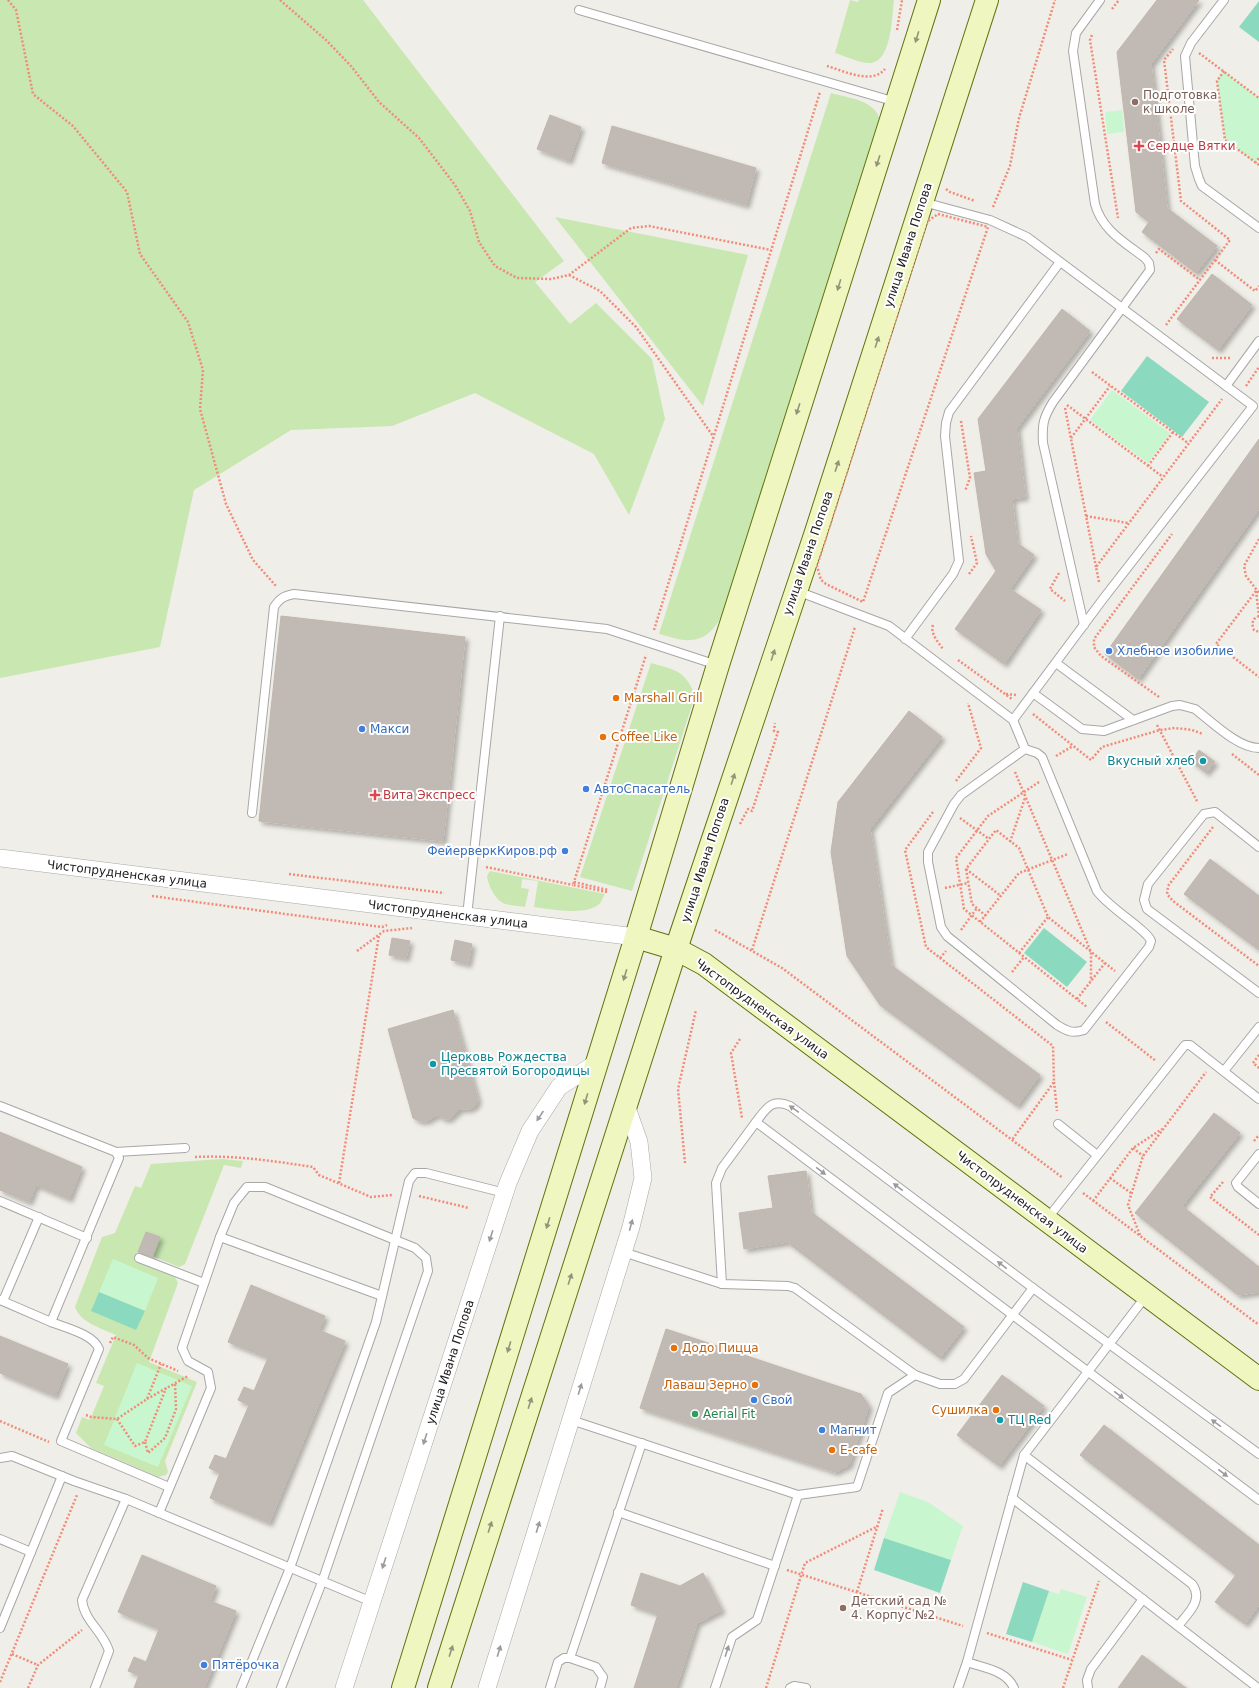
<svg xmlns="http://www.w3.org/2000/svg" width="1259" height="1688" viewBox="0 0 1259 1688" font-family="'DejaVu Sans',sans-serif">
	<defs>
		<filter id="shadow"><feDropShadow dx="3.5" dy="3.5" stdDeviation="2" flood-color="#0004"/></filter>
	</defs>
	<rect width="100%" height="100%" fill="#f0eee8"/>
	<!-- grass -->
	<g fill="#c8e7b1">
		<polygon points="0,0 363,0 564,261 535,282 570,324 596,303 652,359 665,419 629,515 594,454 475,393 392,426 291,430 194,490 160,647 0,678"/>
		<path d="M850,0L858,2L859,0H894C892,16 892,65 868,63C857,62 845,56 835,53Z"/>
		<path d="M831,93C849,98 875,100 880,120L725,609C719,623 708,640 690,640C681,641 668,636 659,634Z"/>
		<polygon points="555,217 748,255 703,406"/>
		<path d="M651,663C676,670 686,671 695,696L632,891L580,877Z"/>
		<path d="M490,871L605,894C603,897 602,900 601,902C590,917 549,909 534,907L538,881L522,879L521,888L529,889L525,907C519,906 512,906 506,904C496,902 488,885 487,876Z"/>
		<path d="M221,1159L243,1161L241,1168L224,1165L185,1264L179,1267L152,1256L159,1237L147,1232L135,1261L175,1277L178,1283L149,1362L197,1382L165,1461L168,1472L166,1475L158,1477L91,1448L76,1433L82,1417L90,1420L104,1386L96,1383L116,1335C101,1328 81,1323 75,1307L102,1237L115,1233L135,1186L141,1188L151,1164Z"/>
	</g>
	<!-- park -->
	<g fill="#c8f7cf">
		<polygon points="1224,71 1259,98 1259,158 1255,163 1225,140 1217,81"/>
		<polygon points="1122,110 1124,132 1107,134 1105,112"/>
		<polygon points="1112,390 1170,433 1148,463 1090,420"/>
		<polygon points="113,1259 158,1278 145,1311 99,1292"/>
		<polygon points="137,1363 192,1386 158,1467 104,1445"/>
		<polygon points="900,1492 928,1502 963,1526 951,1560 884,1538"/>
		<polygon points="1061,1589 1087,1597 1068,1654 1032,1642 1049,1591 1059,1594"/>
	</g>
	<!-- pitch -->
	<g fill="#8bdac0">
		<polygon points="1259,1 1259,42 1239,27"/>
		<polygon points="1147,356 1209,402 1182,437 1121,391"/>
		<polygon points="1044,928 1087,962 1067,987 1024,953"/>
		<polygon points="99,1292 145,1311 136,1330 91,1311"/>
		<polygon points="884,1538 951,1560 940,1593 874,1570"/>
		<polygon points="1023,1582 1049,1591 1032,1642 1006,1634"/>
	</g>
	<!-- building -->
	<g fill="#c1bab4" stroke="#c1b6ab" filter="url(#shadow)">
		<polygon points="1157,0 1199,0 1151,64 1167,208 1217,246 1196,273 1142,232 1149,222 1136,212 1117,52"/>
		<polygon points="550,115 581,127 569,161 537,149"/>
		<polygon points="612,126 756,168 746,205 602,163"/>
		<polygon points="1212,274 1252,305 1218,350 1177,319"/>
		<polygon points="1062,309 1090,331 1017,428 1025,497 1012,499 1017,543 1034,555 1010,589 1041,610 1004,664 955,629 996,571 986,554 974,473 986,471 978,419"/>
		<polygon points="1259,439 1259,509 1138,679 1105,654"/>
		<polygon points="281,616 465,637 443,841 259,821"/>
		<polygon points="909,711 942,737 870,829 891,965 1040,1075 1017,1106 880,1005 847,956 831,852 838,802"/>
		<polygon points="1199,750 1215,762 1206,773 1191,761"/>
		<polygon points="1210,859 1259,896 1259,950 1184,894"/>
		<polygon points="392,938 410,941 406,958 389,955"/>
		<polygon points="455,940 472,944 468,964 451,960"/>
		<polygon points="453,1010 478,1100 475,1106 469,1109 460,1109 449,1119 444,1119 437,1115 426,1121 419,1121 413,1118 388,1029"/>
		<polygon points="1214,1113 1240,1133 1182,1206 1259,1267 1259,1292 1238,1295 1135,1213"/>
		<polygon points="0,1132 82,1167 69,1199 36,1185 29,1202 0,1190"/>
		<polygon points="806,1171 811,1212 964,1327 940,1358 787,1242 744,1249 739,1213 773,1208 768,1176"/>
		<polygon points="146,1232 160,1237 152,1257 138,1252"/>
		<polygon points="251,1285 325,1316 319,1330 345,1341 269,1523 210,1498 220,1473 209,1468 215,1455 226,1459 249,1405 238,1400 244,1387 254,1391 268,1358 228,1342"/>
		<polygon points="666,1329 861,1394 869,1406 849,1465 835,1472 640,1408"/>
		<polygon points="0,1336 68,1364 55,1396 0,1373"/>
		<polygon points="1002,1375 1044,1406 999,1466 957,1435"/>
		<polygon points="1104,1425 1259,1545 1259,1605 1245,1624 1215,1602 1236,1575 1080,1455"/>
		<polygon points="142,1555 216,1586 210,1601 236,1611 204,1688 134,1688 139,1675 128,1671 134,1657 146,1662 159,1629 118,1612"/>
		<polygon points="641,1573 680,1586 703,1573 722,1610 697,1623 676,1688 634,1688 658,1614 631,1605"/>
		<polygon points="1142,1655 1167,1674 1186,1688 1118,1688"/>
	</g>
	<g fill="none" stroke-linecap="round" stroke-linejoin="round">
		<!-- service casing -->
		<g stroke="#a7a7a7" stroke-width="10">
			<g id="service">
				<polyline points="1224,0 1191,43 1185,56 1195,166 1199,179 1202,186 1259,228"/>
				<polyline points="579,10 896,102"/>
				<polyline points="923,202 990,220 1027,237 1253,406 1103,599 1013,720"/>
				<polyline points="1226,386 1259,341"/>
				<path d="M797,591L889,626L1013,720L1025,749L1037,753L1042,757L1097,891C1108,907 1147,930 1151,941L1149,947L1084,1030C1072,1034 1067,1031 1057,1025L947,936L941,927L928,862V852L954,804L961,795L1025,749"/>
				<path d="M1084,625L1043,443C1042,425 1043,418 1053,402L1150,270L1149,263L1145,258C1124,242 1102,230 1095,204L1073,51L1076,33L1100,0"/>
				<polyline points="905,639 953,574 959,561 945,436 946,423 949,412 1060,262"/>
				<polyline points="1056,663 1133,720"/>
				<path d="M1033,693L1082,729L1104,731L1172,706L1180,705L1195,709C1212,722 1238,748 1259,748"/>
				<path d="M252,813L274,607C280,598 284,596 294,594L607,629L717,665"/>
				<polyline points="1259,847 1215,812 1204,814 1148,884 1144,900 1147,909 1259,993"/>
				<polyline points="467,916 500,616"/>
				<polyline points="1224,1071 1259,1027"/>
				<polyline points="0,1106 111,1150 116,1152 119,1158 51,1322 0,1300"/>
				<polyline points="756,1122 722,1168 716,1183 722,1284 788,1286 795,1288 915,1375 940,1384 955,1384 964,1379 1033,1288"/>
				<polyline points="1058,1124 1097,1155"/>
				<polyline points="116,1152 185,1148"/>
				<polyline points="1259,1154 1236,1183 1238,1187 1259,1204"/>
				<polyline points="0,1201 87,1238"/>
				<polyline points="1047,1219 1185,1045 1190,1045 1259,1099"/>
				<polyline points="220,1237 234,1203 247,1187 265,1187 415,1248 426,1258 428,1271 322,1582 281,1688"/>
				<polyline points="623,1252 722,1284"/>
				<polyline points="139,1258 204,1283"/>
				<path d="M1146,1296L1024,1455L1192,1584C1204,1600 1188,1613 1178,1626"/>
				<polyline points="3,1301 39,1217"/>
				<path d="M51,1322C66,1328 93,1334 99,1349L61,1441L169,1487"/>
				<polyline points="571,1420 798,1495 857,1487 888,1393 915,1375"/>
				<path d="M1259,1454L1033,1288L790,1106C771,1098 766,1109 756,1122L1259,1500"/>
				<polyline points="0,1458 12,1456 74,1481 126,1499"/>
				<polyline points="1012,1498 1258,1688"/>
				<polyline points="618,1512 775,1566"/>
				<polyline points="159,1513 211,1388 208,1372 188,1361 182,1348 220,1237 382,1296"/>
				<polyline points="0,1539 31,1552"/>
				<polyline points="0,1628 62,1476"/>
				<polyline points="570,1658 596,1667 603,1677 600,1688"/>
				<polyline points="967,1662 1024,1455"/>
				<path d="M95,1688L109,1651C103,1631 84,1621 82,1600L126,1499L372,1602"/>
				<polyline points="241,1688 290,1568 376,1322 409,1181 415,1173 426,1173 505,1193"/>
				<polyline points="550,1688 558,1662 564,1658 570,1658 642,1443"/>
				<polyline points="715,1688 732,1637 757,1620 798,1495"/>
				<polyline points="790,1688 794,1686 806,1688"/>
				<path d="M958,1688L967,1662C984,1668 1006,1670 1014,1688"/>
				<polyline points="1088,1688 1087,1680 1091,1669 1143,1599"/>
			</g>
		</g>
		<!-- minor casing -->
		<g stroke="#a7a7a7" stroke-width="18">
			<g id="minor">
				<polyline points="0,858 636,937"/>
				<polyline points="344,1688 508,1183 530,1131 559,1087 598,1062"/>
				<polyline points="487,1688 631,1227 643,1178 639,1142 626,1105"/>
			</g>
		</g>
		<!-- secondary casing -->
		<g stroke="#62730c" stroke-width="24">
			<g id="secondary">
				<polyline points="636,937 676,949 704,964 1259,1379"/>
				<polyline points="403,1688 636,937 718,665 929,0"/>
				<polyline points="439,1688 676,949 815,535 987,0"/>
			</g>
		</g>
		<!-- path -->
		<g stroke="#f28b77" stroke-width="2.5" stroke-dasharray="2 2" stroke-linecap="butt">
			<polyline points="8,0 16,10 33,94 73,126 127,192 140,254 188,322 203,370 200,409 226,504 253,560 276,586"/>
			<polyline points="280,0 326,40 351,66 379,102 419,138 455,185 470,211 479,242 495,266 517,278 551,279 569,275 631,228 649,226 771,250"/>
			<polyline points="1112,9 1119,0"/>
			<polyline points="897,30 902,0"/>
			<polyline points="1092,35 1090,40 1118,218"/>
			<polyline points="1199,53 1259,98"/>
			<path d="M827,66C844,71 872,85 885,69"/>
			<polyline points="1224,71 1217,81 1225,140 1259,165"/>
			<polyline points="1255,163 1259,158"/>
			<polyline points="946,189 950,192 975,201"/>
			<polyline points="993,207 1010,166 1019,118 1055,0"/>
			<polygon points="938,214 988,227 863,602 826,584 821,580 817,566 925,227 928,221"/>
			<polyline points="1156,253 1159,249 1200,280"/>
			<polyline points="1215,260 1255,291 1259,286"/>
			<polyline points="569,275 600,291 636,327 713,436"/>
			<polyline points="1166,325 1230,240 1181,201 1164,60 1173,49"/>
			<polyline points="1212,358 1231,358"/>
			<polyline points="1092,372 1188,443"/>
			<polyline points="1246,386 1259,367"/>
			<polyline points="1067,405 1163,477"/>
			<polyline points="1065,408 1096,567"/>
			<polyline points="961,421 970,478 965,491"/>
			<polyline points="1071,438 1110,386"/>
			<polyline points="1148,466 1173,432"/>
			<polyline points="1086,516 1128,523"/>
			<polyline points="1259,539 1244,566 1246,576 1259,593"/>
			<polyline points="1059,573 1050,589 1065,601"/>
			<polyline points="969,574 977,563 971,536"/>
			<polyline points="1099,582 1096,567 1222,399"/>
			<polyline points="1256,591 1216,644 1259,677"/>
			<polyline points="1256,591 1259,616"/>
			<polyline points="1259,616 1254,619 1252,624 1254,630 1259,632"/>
			<path d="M933,625C930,633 938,642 943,649"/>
			<polyline points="654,630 820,92"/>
			<polyline points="958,660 1012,699"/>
			<polyline points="1006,694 1016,695"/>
			<polyline points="1159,697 1101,656 1094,647 1094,639 1172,534"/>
			<polyline points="1033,714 1091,760 1102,747 1160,730 1175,728 1192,730 1203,734"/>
			<polyline points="1157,725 1198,803"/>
			<polyline points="1232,754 1259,775"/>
			<polyline points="1056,756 1073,746"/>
			<polyline points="1015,772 1091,952 1091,981"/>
			<polyline points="956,781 981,748 968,703"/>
			<polyline points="1039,782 988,816 956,858 964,909 1087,1007"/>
			<polyline points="933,812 905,850 926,947 1053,1046 1054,1082 1012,1140"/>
			<polyline points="960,818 989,839"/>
			<polyline points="740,824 748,809 752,811 778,732 774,731 775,723"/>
			<polyline points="1213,827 1168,886 1167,894 1173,901 1259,966"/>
			<polyline points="1010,842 1025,798"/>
			<polyline points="486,867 573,885"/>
			<polyline points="966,869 1001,896"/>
			<polyline points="289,874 444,893"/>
			<polyline points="574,882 608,890"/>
			<polyline points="945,888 968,883"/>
			<polyline points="607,892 573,885 646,655"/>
			<polyline points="152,896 382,927 387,925"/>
			<polyline points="986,916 972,904 966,869 996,830 1019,848 1048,917 1115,971"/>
			<polyline points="980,922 1019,873 1068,854"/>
			<polyline points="715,930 782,968 1063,1178"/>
			<polyline points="961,930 977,908"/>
			<polyline points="752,950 855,627"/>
			<polyline points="357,951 384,931 412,928"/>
			<polyline points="1019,953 1048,917"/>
			<polyline points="940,958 946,951"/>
			<polyline points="1012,972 1024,957"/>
			<polyline points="1077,999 1105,963"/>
			<polyline points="1106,1022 1156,1061"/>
			<polyline points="740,1039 731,1053 742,1118"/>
			<polyline points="1259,1055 1253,1063 1259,1068"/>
			<polyline points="1054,1082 1057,1111"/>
			<polyline points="1254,1141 1259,1135"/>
			<polyline points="1133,1148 1143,1156"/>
			<path d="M195,1157C235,1155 273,1161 313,1167L319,1175L371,1197L392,1195"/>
			<polyline points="685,1163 678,1089 696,1010"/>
			<polyline points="1110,1178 1131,1193"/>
			<polyline points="1223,1182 1210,1197 1259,1235"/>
			<polyline points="339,1183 379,935"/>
			<polyline points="1083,1193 1259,1325"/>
			<polyline points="419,1196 469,1208"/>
			<polyline points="1093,1201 1133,1148 1162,1129"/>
			<polyline points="1140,1235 1128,1205 1143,1156 1206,1072"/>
			<polyline points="110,1343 113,1337 134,1345 148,1358 178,1371"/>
			<polyline points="147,1399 188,1376"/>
			<polyline points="86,1415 91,1417 117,1419 147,1399 161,1364"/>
			<polyline points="117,1419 135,1446 145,1442 166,1388"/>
			<polyline points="0,1421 49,1442"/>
			<polyline points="145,1442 148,1453 165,1438 176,1409 175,1383"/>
			<polyline points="787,1570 963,1626"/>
			<polyline points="857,1592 883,1508"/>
			<polyline points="987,1633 1072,1660"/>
			<polyline points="12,1654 38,1665"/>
			<polyline points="0,1682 77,1495"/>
			<polyline points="28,1688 38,1665 82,1630"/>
			<polyline points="766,1688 805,1563 878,1526"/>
			<polyline points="1063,1688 1099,1581"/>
		</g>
		<!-- service -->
		<use href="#service" stroke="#fff" stroke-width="8"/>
		<!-- minor -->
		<use href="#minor" stroke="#fff" stroke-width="17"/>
		<!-- secondary -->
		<use href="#secondary" stroke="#f0f6c0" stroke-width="22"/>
	</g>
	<!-- one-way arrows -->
	<defs><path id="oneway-solid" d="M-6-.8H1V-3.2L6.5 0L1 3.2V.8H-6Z"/></defs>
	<g fill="#929678">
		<use href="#oneway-solid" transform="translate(917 37) rotate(107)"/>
		<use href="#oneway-solid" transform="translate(878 161) rotate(108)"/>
		<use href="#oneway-solid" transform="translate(839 285) rotate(107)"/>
		<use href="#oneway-solid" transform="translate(877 342) rotate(-72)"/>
		<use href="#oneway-solid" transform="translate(798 409) rotate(108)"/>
		<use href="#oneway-solid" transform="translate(837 466) rotate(-72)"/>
		<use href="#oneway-solid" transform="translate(773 655) rotate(-72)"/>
		<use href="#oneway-solid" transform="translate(733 779) rotate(-72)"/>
		<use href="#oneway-solid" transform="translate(625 975) rotate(107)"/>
		<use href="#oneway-solid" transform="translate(586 1099) rotate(107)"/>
		<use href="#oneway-solid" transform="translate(548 1223) rotate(107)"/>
		<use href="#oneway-solid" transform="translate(570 1279) rotate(-72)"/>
		<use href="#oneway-solid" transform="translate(509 1347) rotate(107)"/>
		<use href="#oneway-solid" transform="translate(530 1403) rotate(-72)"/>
		<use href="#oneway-solid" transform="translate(490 1527) rotate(-72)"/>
		<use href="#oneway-solid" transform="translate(451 1651) rotate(-72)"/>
	</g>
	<g fill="#9b9b9b">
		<use href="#oneway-solid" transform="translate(794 1109) rotate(-145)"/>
		<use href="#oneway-solid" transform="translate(540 1116) rotate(124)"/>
		<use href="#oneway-solid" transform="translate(821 1171) rotate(37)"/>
		<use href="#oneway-solid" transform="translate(898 1187) rotate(-143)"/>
		<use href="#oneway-solid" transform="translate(631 1225) rotate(-75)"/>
		<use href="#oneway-solid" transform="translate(491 1236) rotate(108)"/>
		<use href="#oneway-solid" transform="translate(1002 1265) rotate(-143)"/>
		<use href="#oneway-solid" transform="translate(580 1389) rotate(-73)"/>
		<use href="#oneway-solid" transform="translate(1119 1395) rotate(37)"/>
		<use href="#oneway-solid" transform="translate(1216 1423) rotate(-144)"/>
		<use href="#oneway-solid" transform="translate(425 1439) rotate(108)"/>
		<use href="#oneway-solid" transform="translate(1223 1473) rotate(37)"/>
		<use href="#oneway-solid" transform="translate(538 1527) rotate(-73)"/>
		<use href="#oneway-solid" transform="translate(384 1563) rotate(108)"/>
		<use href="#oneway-solid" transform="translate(499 1651) rotate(-73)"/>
		<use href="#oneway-solid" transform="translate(727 1651) rotate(-72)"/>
	</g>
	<!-- markers -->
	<g fill="#8d6e63" stroke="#fff" stroke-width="1.5">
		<circle cx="1135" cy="102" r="4"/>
		<circle cx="843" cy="1608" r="4"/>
	</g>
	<g fill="#e0444e" stroke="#fff" stroke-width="1.5">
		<path d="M1137 140h4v4h4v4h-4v4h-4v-4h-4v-4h4z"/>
		<path d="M373 789h4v4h4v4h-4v4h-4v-4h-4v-4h4z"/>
	</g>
	<g fill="#3f7fe0" stroke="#fff" stroke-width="1.5">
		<circle cx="1109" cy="651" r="4"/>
		<circle cx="362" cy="729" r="4"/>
		<circle cx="586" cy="789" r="4"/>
		<circle cx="565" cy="851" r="4"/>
		<circle cx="754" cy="1400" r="4"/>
		<circle cx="822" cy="1430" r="4"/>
		<circle cx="204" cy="1665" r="4"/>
	</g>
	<g fill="#e8710a" stroke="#fff" stroke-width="1.5">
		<circle cx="616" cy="698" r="4"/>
		<circle cx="603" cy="737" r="4"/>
		<circle cx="674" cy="1348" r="4"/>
		<circle cx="755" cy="1385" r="4"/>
		<circle cx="996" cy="1410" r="4"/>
		<circle cx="832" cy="1450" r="4"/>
	</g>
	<g fill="#0f9aa8" stroke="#fff" stroke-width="1.5">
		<circle cx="1203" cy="761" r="4"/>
		<circle cx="433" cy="1064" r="4"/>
		<circle cx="1000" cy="1420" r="4"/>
	</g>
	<circle fill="#2e9e5b" stroke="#fff" stroke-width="1.5" cx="695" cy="1414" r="4"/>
	<g text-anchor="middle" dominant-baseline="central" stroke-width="4" stroke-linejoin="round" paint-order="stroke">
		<!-- education labels -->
		<g font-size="12" fill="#785e54" stroke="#fff" text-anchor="start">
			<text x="1143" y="95">Подготовка<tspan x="1143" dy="14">к школе</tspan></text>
			<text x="851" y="1601">Детский сад №<tspan x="851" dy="14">4. Корпус №2</tspan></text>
		</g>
		<!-- health labels -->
		<g font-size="12" fill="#be3a42" stroke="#fff" text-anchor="start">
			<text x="1147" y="146">Сердце Вятки</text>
			<text x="383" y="795">Вита Экспресс</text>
		</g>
		<!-- street labels -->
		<g font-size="12" fill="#202020" stroke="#fff">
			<text transform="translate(908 245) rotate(-72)">улица Ивана Попова</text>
			<text transform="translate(808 553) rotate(-71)">улица Ивана Попова</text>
			<text transform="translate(705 860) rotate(-72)">улица Ивана Попова</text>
			<text transform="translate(127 874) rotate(7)">Чистопрудненская улица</text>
			<text transform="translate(448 914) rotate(7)">Чистопрудненская улица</text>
			<text transform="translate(762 1009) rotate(36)">Чистопрудненская улица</text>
			<text transform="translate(1022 1202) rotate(37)">Чистопрудненская улица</text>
			<text transform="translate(450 1362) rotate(-72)">улица Ивана Попова</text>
		</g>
		<!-- shop labels -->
		<g font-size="12" fill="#366cbe" stroke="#fff" text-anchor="start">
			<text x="1117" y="651">Хлебное изобилие</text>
			<text x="370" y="729">Макси</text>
			<text x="594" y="789">АвтоСпасатель</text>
			<text x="557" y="851" text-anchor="end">ФейерверкКиров.рф</text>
			<text x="762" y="1400">Свой</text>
			<text x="830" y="1430">Магнит</text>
			<text x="212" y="1665">Пятёрочка</text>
		</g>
		<!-- food labels -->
		<g font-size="12" fill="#c56008" stroke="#fff" text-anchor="start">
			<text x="624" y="698">Marshall Grill</text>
			<text x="611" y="737">Coffee Like</text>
			<text x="682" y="1348">Додо Пицца</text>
			<text x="747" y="1385" text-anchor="end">Лаваш Зерно</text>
			<text x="988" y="1410" text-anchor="end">Сушилка</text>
			<text x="840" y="1450">E-cafe</text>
		</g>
		<!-- culture labels -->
		<g font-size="12" fill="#0d838f" stroke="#fff" text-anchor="start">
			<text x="1195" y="761" text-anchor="end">Вкусный хлеб</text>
			<text x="441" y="1057">Церковь Рождества<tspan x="441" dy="14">Пресвятой Богородицы</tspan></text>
			<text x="1008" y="1420">ТЦ Red</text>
		</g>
		<!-- leisure labels -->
		<g font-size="12" fill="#27864d" stroke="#fff" text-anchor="start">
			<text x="703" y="1414">Aerial Fit</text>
		</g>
	</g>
</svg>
